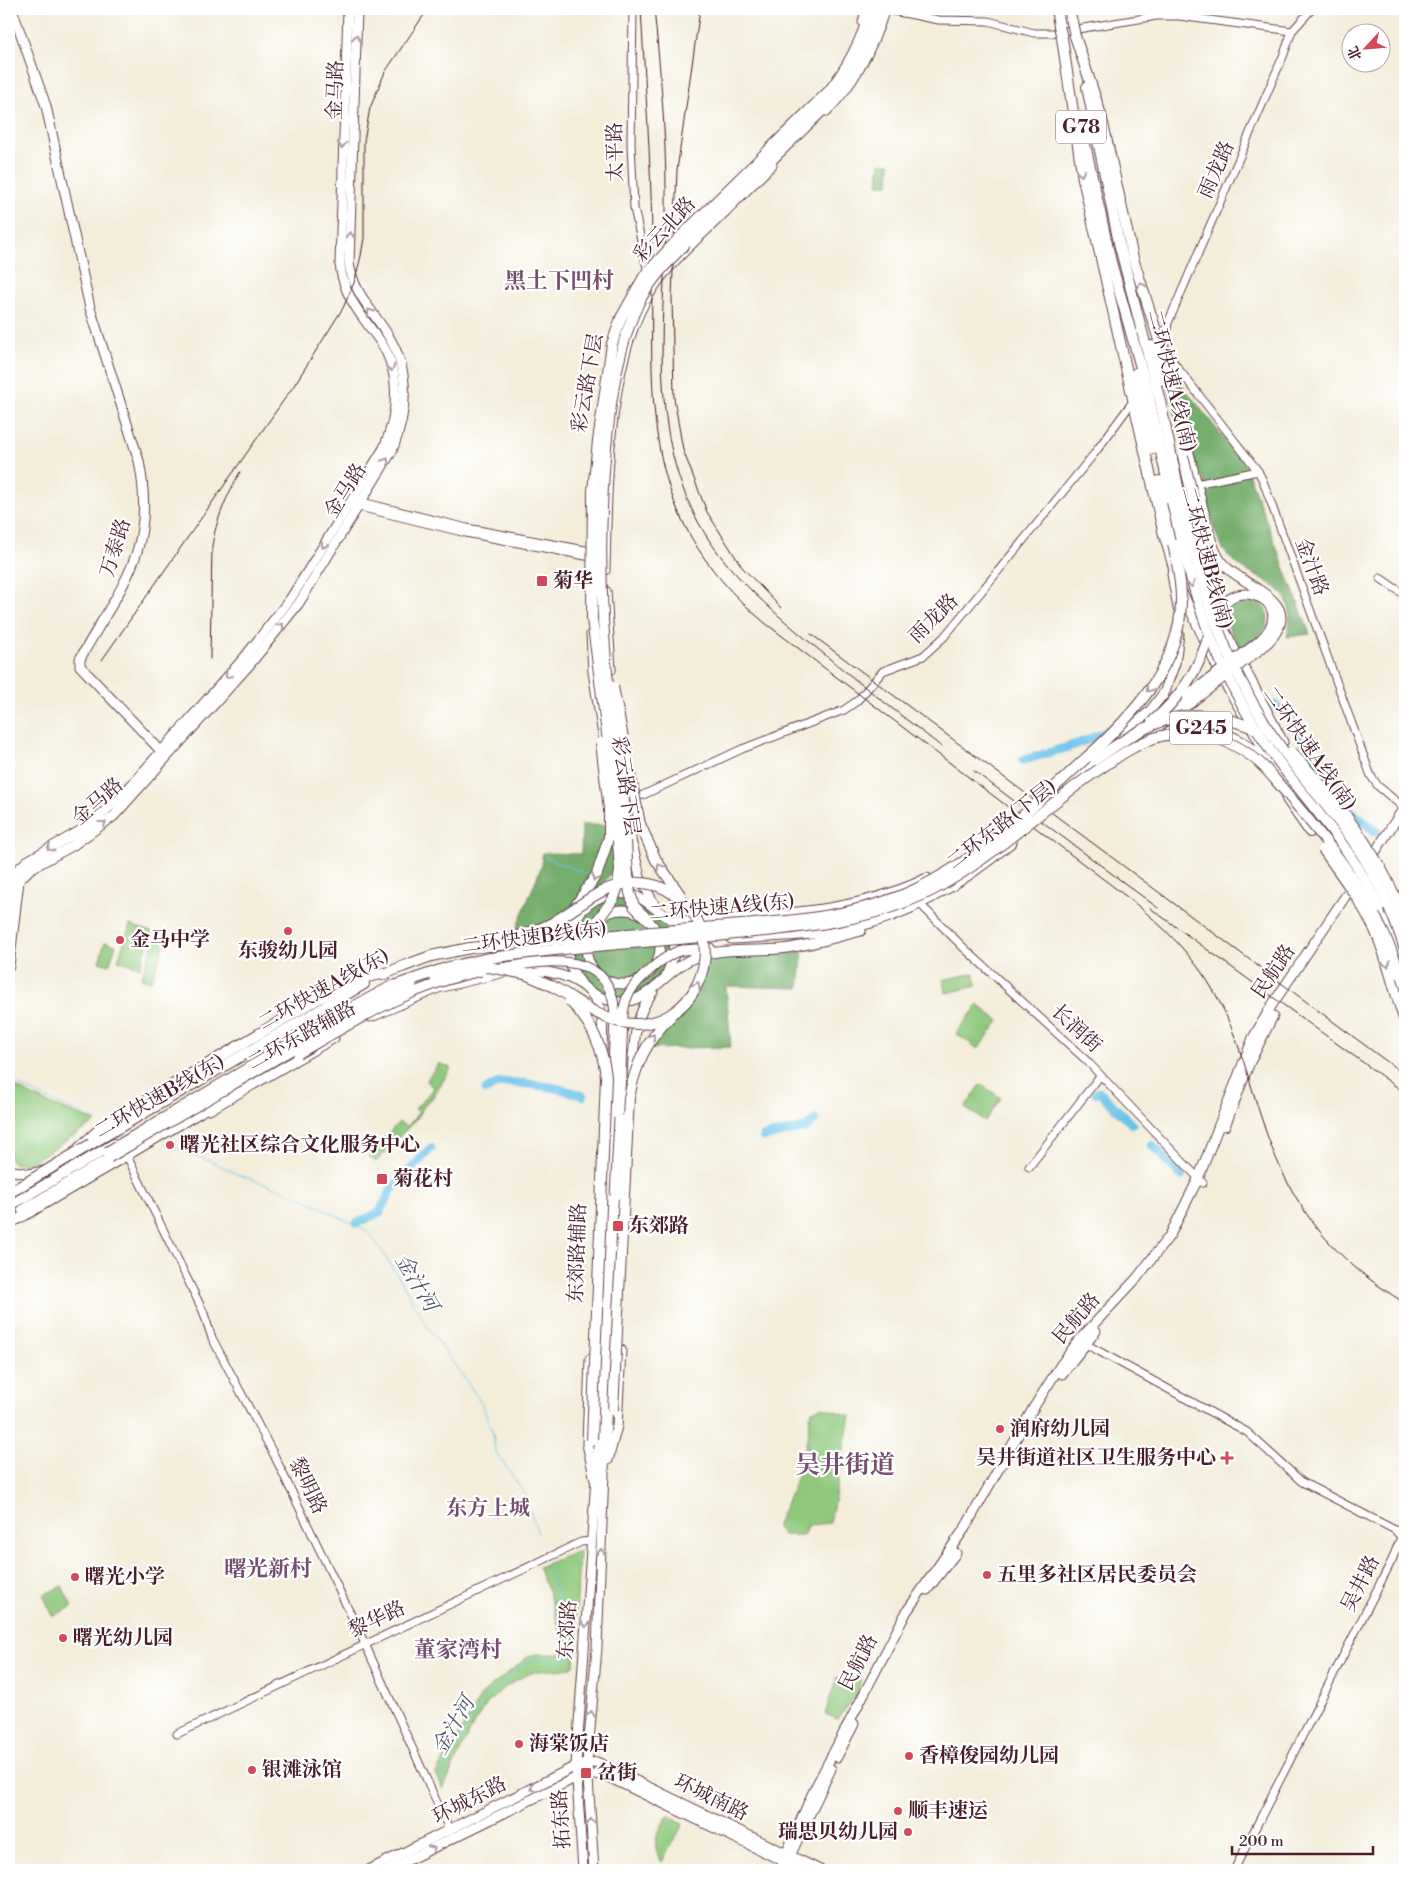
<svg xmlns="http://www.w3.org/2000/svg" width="1414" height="1879" viewBox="0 0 1414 1879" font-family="'Libre Bodoni','Noto Serif SC',serif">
	<rect width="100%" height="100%" fill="#fff"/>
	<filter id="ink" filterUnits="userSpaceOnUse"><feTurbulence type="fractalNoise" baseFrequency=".02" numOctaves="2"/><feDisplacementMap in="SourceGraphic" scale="10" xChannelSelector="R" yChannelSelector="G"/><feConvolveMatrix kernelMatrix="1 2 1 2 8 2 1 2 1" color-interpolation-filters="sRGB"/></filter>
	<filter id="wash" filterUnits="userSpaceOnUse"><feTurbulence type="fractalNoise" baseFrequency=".0096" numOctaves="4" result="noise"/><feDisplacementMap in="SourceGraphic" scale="20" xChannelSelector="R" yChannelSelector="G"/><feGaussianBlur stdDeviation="1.12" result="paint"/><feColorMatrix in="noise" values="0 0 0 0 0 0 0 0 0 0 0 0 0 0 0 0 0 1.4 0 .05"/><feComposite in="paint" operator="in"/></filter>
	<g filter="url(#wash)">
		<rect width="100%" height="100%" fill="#f3edda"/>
		<!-- green -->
		<g fill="#90c97d" stroke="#6d7454">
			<polygon points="880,163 890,163 889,184 878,184"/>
			<polygon points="130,925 152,932 140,967 118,960"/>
			<polygon points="155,939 165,942 151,981 141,978"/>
			<polygon points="105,942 116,945 109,965 99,962"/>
			<polygon points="974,973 977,986 946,993 943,980"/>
			<polygon points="978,1005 999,1021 978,1049 956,1033"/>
			<polygon points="439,1063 451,1068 431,1100 429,1099 415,1120 376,1162 369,1156 399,1122 407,1127 419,1112 415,1109 434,1088 426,1081"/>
			<polygon points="9,1084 45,1102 96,1122 27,1165 15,1164 9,1159"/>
			<polygon points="981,1084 1001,1098 985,1121 965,1108"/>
			<path d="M822,1407L850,1416L830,1523L808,1525L803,1535H783L776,1526C793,1490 807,1456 810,1415L812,1410Z"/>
			<path d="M579,1551L574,1666C560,1673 544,1667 529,1674C516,1679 497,1692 488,1703C468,1727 457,1761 443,1789L436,1773L482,1694L529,1656L536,1654H561L564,1642L547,1588L538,1567Z"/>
			<polygon points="62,1586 72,1607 53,1616 43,1595"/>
			<polygon points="849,1673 862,1680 855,1697 837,1719 825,1714 837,1677 845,1680"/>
			<path d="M668,1815L683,1824L662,1862C649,1844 658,1832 668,1815Z"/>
		</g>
		<!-- forest -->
		<g fill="#74ad6c" stroke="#5f664c">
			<path d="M1172,373L1244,463L1310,634L1287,637C1303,573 1246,588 1222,547C1210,526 1208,499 1203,476L1198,477Z"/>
			<path d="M1237,598L1258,599C1280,623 1262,635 1241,650C1230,633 1217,613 1237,598Z"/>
			<polygon points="582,825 613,825 614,862 609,876 594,895 565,919 515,932 542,865 542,853 581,854"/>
			<circle cx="621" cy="948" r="50"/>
			<polygon points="803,951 799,988 726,986 731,1047 647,1049 698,987 710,958"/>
		</g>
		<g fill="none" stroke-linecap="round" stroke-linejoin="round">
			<!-- stream -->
			<g stroke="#6ac3e8" stroke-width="1">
				<polyline points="544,857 582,872"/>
				<polyline points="10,1082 94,1120"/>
				<polyline points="174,1148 213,1162 239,1175 295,1194 369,1232 400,1279 425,1323 481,1402 493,1433 495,1451 523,1491 538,1533"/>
				<path d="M439,1781L469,1720L483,1701L523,1664L540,1658L556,1662L569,1657C574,1635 554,1587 547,1565"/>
			</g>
			<!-- river -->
			<g stroke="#6ac3e8" stroke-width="9">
				<path d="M1274,705C1303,729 1306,751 1326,780C1340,802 1357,818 1377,832"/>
				<path d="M1023,760C1055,751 1088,743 1116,726"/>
				<path d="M486,1090C489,1088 493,1086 496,1084C512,1079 568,1089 583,1096"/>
				<polyline points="1096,1093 1099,1092 1132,1124"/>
				<polyline points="763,1137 806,1128 815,1120"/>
				<polyline points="1152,1145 1182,1176"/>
				<polyline points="357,1223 380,1212 391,1190 431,1148"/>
			</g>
		</g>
	</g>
	<g filter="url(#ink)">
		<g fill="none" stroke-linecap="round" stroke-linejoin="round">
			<!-- minor casing -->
			<g stroke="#633e45" stroke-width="9">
				<g id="minor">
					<polyline points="633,9 631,144 634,208 648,273"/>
					<polyline points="883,9 939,20 988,21 1034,33 1053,33 1157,16 1179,16 1292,31"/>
					<polyline points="862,23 865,9"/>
					<path d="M827,112C857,83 874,47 886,9"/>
					<polyline points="1165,348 1177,367 1258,471 1263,481 1371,776 1378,786 1404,808"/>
					<polyline points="1164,350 1168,323 1284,54 1292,31 1312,9"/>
					<polyline points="1201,483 1258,471"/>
					<polyline points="358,501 467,528 596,552"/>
					<polyline points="355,506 466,533 596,558"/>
					<path d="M606,571C608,489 607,360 653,290C668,267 689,248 709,229C731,208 752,186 773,165"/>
					<polyline points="1380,578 1405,595"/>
					<polyline points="607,591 612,670"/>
					<polyline points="590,634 592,672 604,748"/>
					<polyline points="631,797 643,795 742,749 844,710 857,701 883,671 923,656 944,637 1094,454 1131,404"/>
					<polyline points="629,815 633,847"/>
					<polyline points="920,904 964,948 1087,1061 1203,1183"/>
					<polyline points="128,1158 203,1311 212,1338 274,1455 365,1644 450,1831"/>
					<polyline points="1029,1167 1100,1076"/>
					<polyline points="1082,1342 1247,1432 1302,1482 1395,1530 1401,1537 1392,1560 1234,1870"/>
					<polyline points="177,1734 581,1542 592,1541"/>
					<polyline points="779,1870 783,1861"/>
				</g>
			</g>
			<!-- major casing -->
			<g stroke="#633e45" stroke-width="11">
				<g id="major">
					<path d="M12,9L46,106L90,308L139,461C157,552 121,585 80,659V666L161,751"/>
					<path d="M1209,534C1213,545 1216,557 1224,565C1248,590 1313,603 1262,648"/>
					<polyline points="1164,535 1177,580"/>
					<polyline points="1198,537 1199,559"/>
					<polyline points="1172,574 1178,608"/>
					<polyline points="1182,592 1224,682 1266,753"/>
					<path d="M1258,642C1310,595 1207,569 1224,629L1283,742"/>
					<polyline points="1163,696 1175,663 1179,634"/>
					<polyline points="1168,711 1187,696"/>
					<path d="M1179,730C1230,721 1263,753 1293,789"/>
					<polyline points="1139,741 1192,702"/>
					<polyline points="1113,743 1150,711 1166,690"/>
					<polyline points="633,847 640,877 654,904"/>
					<polyline points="1370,860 1405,806"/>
					<path d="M9,899L10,884L15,872L27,861L85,828L119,799L244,658L291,598L384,448C398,414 402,374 380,341C362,316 344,297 340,265L348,9"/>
					<polyline points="1376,903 1387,924 1404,972"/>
					<circle cx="623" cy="947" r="37"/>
					<polyline points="532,937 554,928 575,914"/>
					<path d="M731,939C771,937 813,936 852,928C912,915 966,881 1012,842"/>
					<polyline points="683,950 710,948"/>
					<path d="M9,966L19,880L30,869L72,846L114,816L251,663L299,603L392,451C407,413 411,373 389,337C374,312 353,293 349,263L357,9"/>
					<path d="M518,970C550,969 592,977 601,1013C604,1025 602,1039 602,1051"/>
					<polyline points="666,976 674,955 673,933"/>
					<path d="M581,983C549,947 578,888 627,894C650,897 660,920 681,921C764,914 850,916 927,878"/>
					<polyline points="413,984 440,981"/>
					<path d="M591,992C641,1024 659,971 696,957C719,948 755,951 780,949C808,946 834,938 861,931"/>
					<polyline points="371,1017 438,988 505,972"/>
					<polyline points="623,1018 619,1118 625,1122"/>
					<path d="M632,1077C634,1046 633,1017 653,992"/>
					<polyline points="209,1110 334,1038"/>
					<polyline points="1225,1126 1250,1062 1273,1016"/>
					<polyline points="9,1170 29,1174 44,1171"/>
					<polyline points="22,1210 109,1158"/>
					<polyline points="9,1224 33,1211"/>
					<polyline points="590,1359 587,1444 595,1480"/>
					<polyline points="1062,1374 1096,1331"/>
					<polyline points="608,1460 617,1426 621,1350"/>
					<polyline points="927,1590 956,1553"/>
					<polyline points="837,1757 854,1724"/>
					<polyline points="789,1858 831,1769"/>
					<polyline points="783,1861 814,1790 907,1611 965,1528 1034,1407 1060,1366 1079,1340 1137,1278 1170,1235 1198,1179 1253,1038 1272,1005 1353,885"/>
					<polyline points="369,1870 576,1766 597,1762 820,1870"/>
					<polyline points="388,1870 577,1777 602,1774 802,1870"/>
					<polyline points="583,1870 576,1766 599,1435 615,1017"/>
					<polyline points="594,1870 587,1763 597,1648 615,1196 618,1191"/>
				</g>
			</g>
			<!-- highway casing -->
			<g stroke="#633e45" stroke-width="12">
				<g id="highway">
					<polyline points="1056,9 1059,26"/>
					<polyline points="1069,9 1072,22"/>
					<polyline points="1075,36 1101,115 1133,258 1163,353 1209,534"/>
					<polyline points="1062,38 1083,179 1164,535"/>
					<polyline points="1087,87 1119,243 1160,401 1181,501"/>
					<polyline points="1079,117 1111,262 1147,389 1172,502"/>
					<path d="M682,235L829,91C849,66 862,39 871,9"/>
					<path d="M686,243L825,108C851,79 871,48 880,9"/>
					<polyline points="1152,346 1163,380"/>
					<polyline points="1136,373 1152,449"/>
					<polyline points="1159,481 1173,544"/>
					<polyline points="1062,785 1095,760"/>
					<polyline points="1287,799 1310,832"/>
					<polyline points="576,905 597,874 609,837"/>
					<polyline points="525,974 550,985"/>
					<polyline points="1400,974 1405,991"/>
					<polyline points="382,975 404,966"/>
					<polyline points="91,1144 364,984"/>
					<polyline points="75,1152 102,1127 316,1000 362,978 386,973"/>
					<polyline points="9,1206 114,1144"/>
					<polyline points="28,1213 200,1112 227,1091"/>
				</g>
			</g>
			<!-- minor -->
			<use href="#minor" stroke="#fff" stroke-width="7"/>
			<!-- major -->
			<use href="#major" stroke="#fff" stroke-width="9"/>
			<!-- highway -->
			<use href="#highway" stroke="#fff" stroke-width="10"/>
			<!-- rail -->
			<g stroke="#4a1f2b" stroke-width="1">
				<path d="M641,9C645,84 651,160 652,235C654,392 631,511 765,623L1131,900C1164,927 1195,957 1216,995C1238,1035 1248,1078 1262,1120C1289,1204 1330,1258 1405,1303"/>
				<path d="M654,9C661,76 667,146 666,214C665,327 644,444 711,543C736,579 768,607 801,635C847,674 894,710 942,747"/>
				<polyline points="700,9 677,170 672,296 674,398 683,450 707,512 742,567 781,608"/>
				<polyline points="811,634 1405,1075"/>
				<path d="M210,659L212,546C216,519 227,496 240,472"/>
				<polyline points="102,660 295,384 343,308 354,283 361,256 364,238 364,141 370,108 385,72 428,9"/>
				<polyline points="974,771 1158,908"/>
				<polyline points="1150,908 1405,1093"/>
			</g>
			<!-- major-bridge casing -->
			<g stroke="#633e45" stroke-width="11" stroke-linecap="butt">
				<g id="major-bridge">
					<polyline points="1187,696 1258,642"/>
					<polyline points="1192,702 1262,648"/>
					<path d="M501,968C548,960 614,948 615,1017"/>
					<polyline points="434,977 467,968"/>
					<path d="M623,1018C623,1010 625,1002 628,995C636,980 666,953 683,950"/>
					<path d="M298,1054C357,1020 413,985 481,971"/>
					<polyline points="106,1152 335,1016 393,985"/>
					<polyline points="109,1158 359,1010 412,984"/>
					<polyline points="615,1196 619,1118"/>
				</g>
			</g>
			<!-- highway-bridge casing -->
			<g stroke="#633e45" stroke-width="12" stroke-linecap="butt">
				<g id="highway-bridge">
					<polyline points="1072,22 1075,36"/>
					<polyline points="1059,26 1062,38"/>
					<polyline points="1183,456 1210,570 1213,611"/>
					<path d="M1181,501C1201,586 1221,654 1268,729C1295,770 1329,806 1357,847C1378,879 1393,913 1405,949"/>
					<path d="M1172,502C1192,593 1215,668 1268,747C1305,801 1353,847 1379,908"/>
					<polyline points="613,687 640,824 656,860 681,896"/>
					<path d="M1152,722C1179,699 1199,670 1209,635"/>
					<polyline points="601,743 609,809 609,837"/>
					<path d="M1291,752C1337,799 1384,860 1405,922"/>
					<path d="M1095,760C1152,719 1188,700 1258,730"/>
					<path d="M1323,849C1341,875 1361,900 1375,930C1388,959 1394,991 1405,1021"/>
					<path d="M645,917L634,906L630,893C625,859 627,825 623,791C619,759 612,726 609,694C600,608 598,523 607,437C612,391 619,344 639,302C651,279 669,261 686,243"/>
					<polyline points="597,921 614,898 618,886 620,870 614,788 592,619 593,491 598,441 612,344 621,318 645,275 682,235"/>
					<path d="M502,940C519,935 537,932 552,923C579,908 600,885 632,883C648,882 662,886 675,895C737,940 694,1039 620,1022C594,1016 574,997 550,985"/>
					<path d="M404,966L431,956L470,948C547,940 625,934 703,928C774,922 849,920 914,890C980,859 1033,807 1085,759C1131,718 1182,664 1181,599C1181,580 1177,562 1173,544"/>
					<polyline points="461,969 489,967 525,974"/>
					<path d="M388,988L449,967L484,959C564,947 646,942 726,935C798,928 867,923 933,890C994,858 1044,806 1101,768C1120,755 1139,742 1161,736C1200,727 1239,741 1266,769C1321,833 1373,893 1400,974"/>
					<path d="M570,1001C592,1023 603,1047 606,1077L592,1440"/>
					<polyline points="9,1193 91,1144"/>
					<path d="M613,1410L629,1098C635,1065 646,1042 670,1017"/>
				</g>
			</g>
			<!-- major-bridge -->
			<use href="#major-bridge" stroke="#fff" stroke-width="9"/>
			<!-- highway-bridge -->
			<use href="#highway-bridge" stroke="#fff" stroke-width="10"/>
		</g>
		<!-- one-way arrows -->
		<defs><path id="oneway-chevron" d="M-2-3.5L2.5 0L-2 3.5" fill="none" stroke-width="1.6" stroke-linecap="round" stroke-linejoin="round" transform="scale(1.25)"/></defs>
		<g stroke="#ae9aa0">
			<use href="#oneway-chevron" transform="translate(356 38) rotate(-87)"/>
			<use href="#oneway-chevron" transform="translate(342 145) rotate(91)"/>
			<use href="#oneway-chevron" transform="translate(1081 173) rotate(79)"/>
			<use href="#oneway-chevron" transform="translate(350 235) rotate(-89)"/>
			<use href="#oneway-chevron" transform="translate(1141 285) rotate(-107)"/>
			<use href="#oneway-chevron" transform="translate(370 312) rotate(-125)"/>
			<use href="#oneway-chevron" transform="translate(391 368) rotate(76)"/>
			<use href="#oneway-chevron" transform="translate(386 461) rotate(-57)"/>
			<use href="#oneway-chevron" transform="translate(324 545) rotate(120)"/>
			<use href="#oneway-chevron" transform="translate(1191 584) rotate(74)"/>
			<use href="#oneway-chevron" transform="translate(281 626) rotate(-52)"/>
			<use href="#oneway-chevron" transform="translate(228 675) rotate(132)"/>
			<use href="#oneway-chevron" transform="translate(1149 689) rotate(127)"/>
			<use href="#oneway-chevron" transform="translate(103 824) rotate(-37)"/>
			<use href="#oneway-chevron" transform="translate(50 848) rotate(150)"/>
			<use href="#oneway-chevron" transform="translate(660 867) rotate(-122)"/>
			<use href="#oneway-chevron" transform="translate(595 878) rotate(119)"/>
			<use href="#oneway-chevron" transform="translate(1387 964) rotate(72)"/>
			<use href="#oneway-chevron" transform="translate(697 985) rotate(-61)"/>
			<use href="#oneway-chevron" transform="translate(652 1037) rotate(-52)"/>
			<use href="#oneway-chevron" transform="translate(601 1552) rotate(-87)"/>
			<use href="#oneway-chevron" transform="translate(586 1624) rotate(94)"/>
			<use href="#oneway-chevron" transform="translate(591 1714) rotate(-85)"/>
			<use href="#oneway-chevron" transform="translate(533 1788) rotate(152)"/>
			<use href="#oneway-chevron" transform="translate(591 1822) rotate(-94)"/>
			<use href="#oneway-chevron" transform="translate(432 1849) rotate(-26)"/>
		</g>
	</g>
	<!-- markers -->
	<g fill="#d1495b" stroke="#fff" stroke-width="2">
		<rect x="536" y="575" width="12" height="12" rx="2.5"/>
		<circle cx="288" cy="931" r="5"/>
		<circle cx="120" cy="940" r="5"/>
		<circle cx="170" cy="1145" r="5"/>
		<rect x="376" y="1173" width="12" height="12" rx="2.5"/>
		<rect x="612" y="1220" width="12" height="12" rx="2.5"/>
		<circle cx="1000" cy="1429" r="5"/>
		<path d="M1224.5 1450.5h5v5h5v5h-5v5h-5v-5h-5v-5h5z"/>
		<circle cx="987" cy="1575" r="5"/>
		<circle cx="75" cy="1577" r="5"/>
		<circle cx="63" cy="1638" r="5"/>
		<circle cx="519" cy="1744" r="5"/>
		<circle cx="909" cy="1756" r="5"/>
		<circle cx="252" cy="1770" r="5"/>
		<rect x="580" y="1767" width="12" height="12" rx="2.5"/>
		<circle cx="898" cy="1811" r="5"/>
		<circle cx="908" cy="1832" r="5"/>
	</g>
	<g text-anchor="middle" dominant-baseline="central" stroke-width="4.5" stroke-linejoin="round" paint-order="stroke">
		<!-- shield labels -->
		<g fill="#fff" stroke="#80626b" stroke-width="1">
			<rect x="1056" y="110.5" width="50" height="33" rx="4"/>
			<rect x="1170" y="711.5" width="62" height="33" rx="4"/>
		</g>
		<g font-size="19" font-weight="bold" fill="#4a1f2b">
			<text x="1081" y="127">G78</text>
			<text x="1201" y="728">G245</text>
		</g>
		<!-- street labels -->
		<g font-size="20" fill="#4a1f2b" stroke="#fff">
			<text transform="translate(336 90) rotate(-88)">金马路</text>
			<text transform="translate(616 152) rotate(-91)">太平路</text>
			<text transform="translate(1217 170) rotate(-66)">雨龙路</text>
			<text transform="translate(665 230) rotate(-47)">彩云北路</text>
			<text transform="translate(1171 381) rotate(76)">二环快速A线(南)</text>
			<text transform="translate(588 383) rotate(-80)">彩云路下层</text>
			<text transform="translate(346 491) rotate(-58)">金马路</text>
			<text transform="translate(116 548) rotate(-73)">万泰路</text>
			<text transform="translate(1206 558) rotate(75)">二环快速B线(南)</text>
			<text transform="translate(1311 567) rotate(70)">金汁路</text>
			<text transform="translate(934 619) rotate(-45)">雨龙路</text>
			<text transform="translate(1309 749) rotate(55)">二环快速A线(南)</text>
			<text transform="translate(625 786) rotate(82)">彩云路下层</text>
			<text transform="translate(98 802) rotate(-41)">金马路</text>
			<text transform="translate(1002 825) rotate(-38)">二环东路(下层)</text>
			<text transform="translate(722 908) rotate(-5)">二环快速A线(东)</text>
			<text transform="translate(534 938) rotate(-7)">二环快速B线(东)</text>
			<text transform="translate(1274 972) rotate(-56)">民航路</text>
			<text transform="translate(324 990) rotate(-29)">二环快速A线(东)</text>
			<text transform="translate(1076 1029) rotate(43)">长润街</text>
			<text transform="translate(302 1036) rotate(-29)">二环东路辅路</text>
			<text transform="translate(160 1097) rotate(-30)">二环快速B线(东)</text>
			<text transform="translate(578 1253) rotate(-88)">东郊路辅路</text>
			<text transform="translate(1077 1319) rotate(-49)">民航路</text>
			<text transform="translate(307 1486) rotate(64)">黎明路</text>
			<text transform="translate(1361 1584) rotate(-63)">吴井路</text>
			<text transform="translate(377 1620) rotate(-25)">黎华路</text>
			<text transform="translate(568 1630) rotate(-86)">东郊路</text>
			<text transform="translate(859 1663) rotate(-63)">民航路</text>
			<text transform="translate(711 1798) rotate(26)">环城南路</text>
			<text transform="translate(470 1801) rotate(-27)">环城东路</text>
			<text transform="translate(562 1819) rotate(-94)">拓东路</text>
		</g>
		<!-- poi labels -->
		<g font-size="20" font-weight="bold" fill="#4a1f2b" stroke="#fff" text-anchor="start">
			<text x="553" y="581">菊华</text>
			<text x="130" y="940">金马中学</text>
			<text x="288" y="951" text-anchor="middle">东骏幼儿园</text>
			<text x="180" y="1145">曙光社区综合文化服务中心</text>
			<text x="393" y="1179">菊花村</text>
			<text x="629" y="1226">东郊路</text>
			<text x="1010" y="1429">润府幼儿园</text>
			<text x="1216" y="1458" text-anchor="end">吴井街道社区卫生服务中心</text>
			<text x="997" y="1575">五里多社区居民委员会</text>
			<text x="85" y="1577">曙光小学</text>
			<text x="73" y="1638">曙光幼儿园</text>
			<text x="529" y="1744">海棠饭店</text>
			<text x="919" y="1756">香樟俊园幼儿园</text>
			<text x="262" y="1770">银滩泳馆</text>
			<text x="597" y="1773">岔街</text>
			<text x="908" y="1811">顺丰速运</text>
			<text x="898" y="1832" text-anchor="end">瑞思贝幼儿园</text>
		</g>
		<!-- water labels -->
		<g font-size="21" font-style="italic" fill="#55586d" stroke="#fff">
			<text transform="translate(416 1283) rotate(59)">金汁河</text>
			<text transform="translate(454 1726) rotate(-60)">金汁河</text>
		</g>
		<!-- neighbourhood labels -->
		<g font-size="21" font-weight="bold" fill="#764e6e" stroke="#fff">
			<text x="488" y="1509">东方上城</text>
		</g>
		<!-- quarter labels -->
		<g font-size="22" font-weight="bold" fill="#764e6e" stroke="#fff">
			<text x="559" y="281">黑土下凹村</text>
			<text x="268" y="1569">曙光新村</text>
			<text x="458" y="1650">董家湾村</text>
		</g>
		<!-- district labels -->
		<g font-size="25" font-weight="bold" fill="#764e6e" stroke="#fff">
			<text x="845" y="1465">吴井街道</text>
		</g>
	</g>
	<!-- margin -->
	<rect width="1414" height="1879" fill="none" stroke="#fff" stroke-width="30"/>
	<!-- north arrow -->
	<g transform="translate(1366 48) rotate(244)"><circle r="24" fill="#ffffff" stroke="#b7a5aa"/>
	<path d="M0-4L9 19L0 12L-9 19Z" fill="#d1495b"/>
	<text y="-8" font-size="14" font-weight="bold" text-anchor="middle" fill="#4a1f2b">北</text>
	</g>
	<!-- scale -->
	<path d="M1232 1846v8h141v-8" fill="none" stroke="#4a1f2b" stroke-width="2.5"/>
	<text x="1239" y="1846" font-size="15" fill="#4a1f2b" stroke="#ffffff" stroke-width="4" paint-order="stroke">200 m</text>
</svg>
